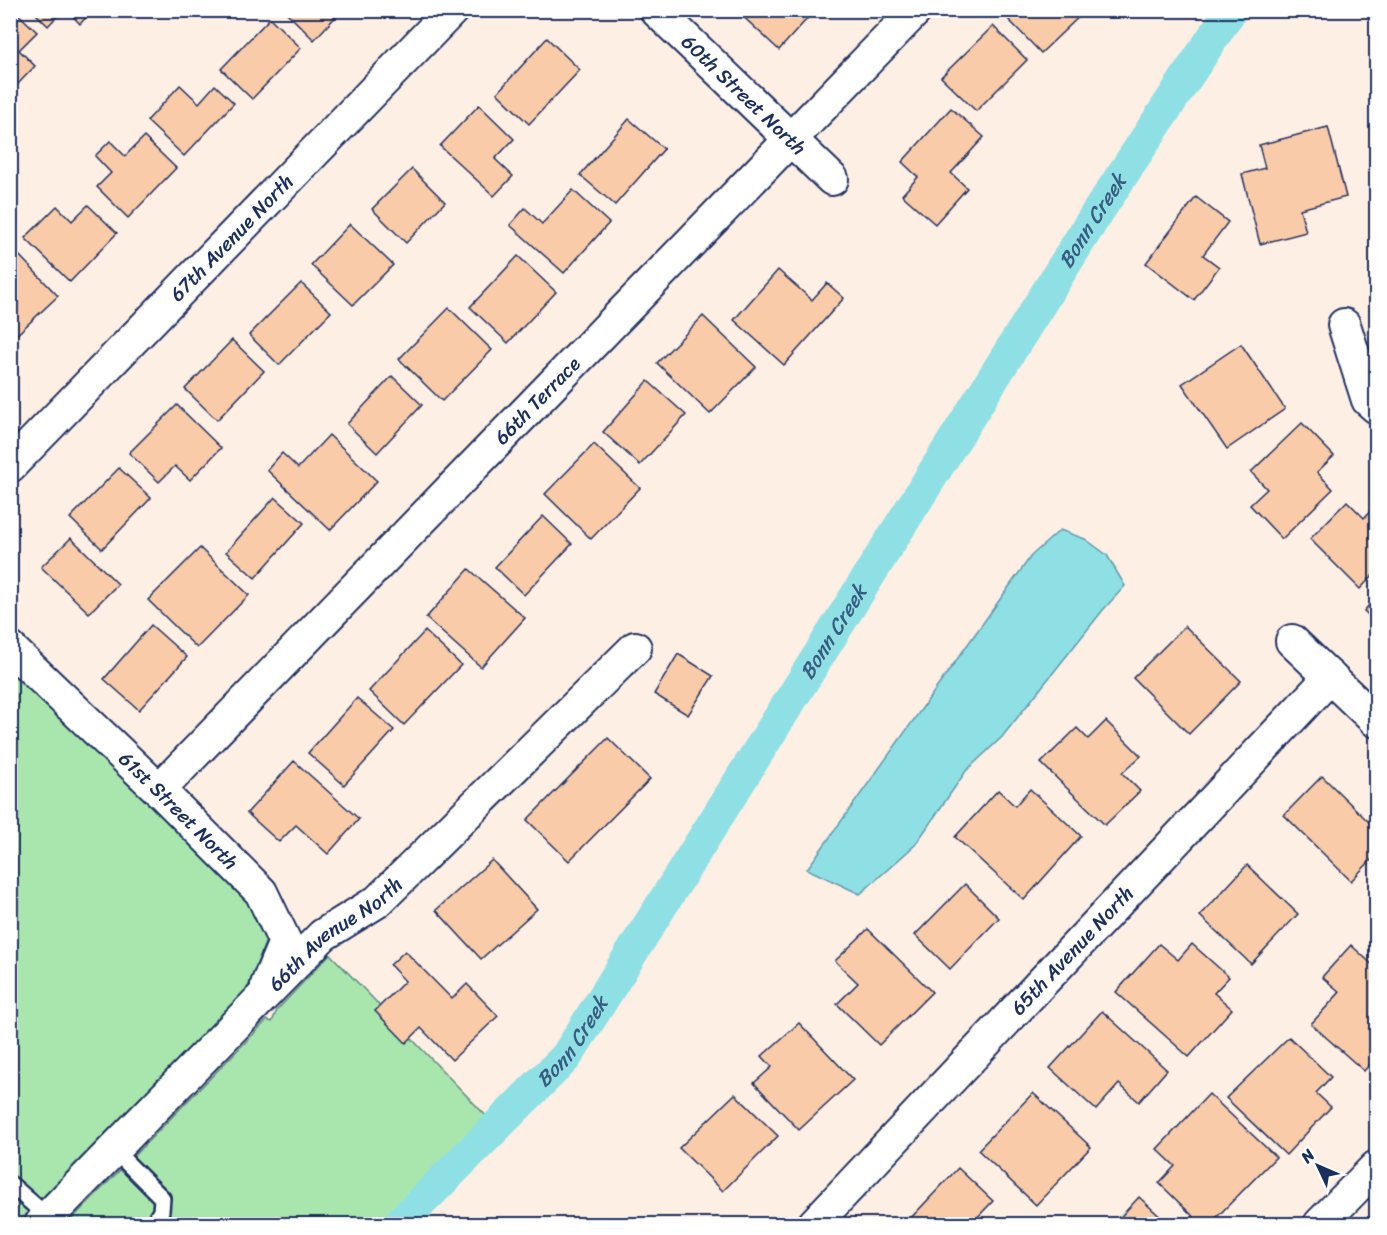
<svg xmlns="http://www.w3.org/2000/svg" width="1387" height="1235" viewBox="0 0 1387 1235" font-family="Sriracha,sans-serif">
	<rect width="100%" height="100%" fill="#feefe5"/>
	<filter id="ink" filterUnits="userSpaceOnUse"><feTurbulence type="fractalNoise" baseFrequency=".0167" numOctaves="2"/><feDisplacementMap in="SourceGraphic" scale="12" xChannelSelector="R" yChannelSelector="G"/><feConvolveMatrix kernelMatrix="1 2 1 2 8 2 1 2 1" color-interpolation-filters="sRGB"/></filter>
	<g filter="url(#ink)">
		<!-- green -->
		<g fill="#a8e6ad" stroke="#628a86" stroke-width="1.5">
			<polygon points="11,671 148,802 247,901 266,940 247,989 16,1224 11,1224"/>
			<polygon points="330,954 492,1122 390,1224 67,1224 267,1020 272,1022 277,1010"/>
		</g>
		<!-- water -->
		<polygon fill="#8ee0e4" stroke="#6099ae" stroke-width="1.5" points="1060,530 1085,539 1107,555 1125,586 1103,610 1002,737 966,771 915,845 860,894 807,869 1031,556"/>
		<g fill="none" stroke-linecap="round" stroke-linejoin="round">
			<!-- canal -->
			<path stroke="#8ee0e4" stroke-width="33" id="s1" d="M399,1224L566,1057L1097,213L1231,10"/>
		</g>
		<!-- building -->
		<g fill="#facba9" stroke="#1b2f5e" stroke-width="1.5">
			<polygon points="10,10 14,10 37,32 19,50 35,66 18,84 10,76"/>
			<polygon points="32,10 63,10 48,26"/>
			<polygon points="67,10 93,10 80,24"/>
			<polygon points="284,10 342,10 314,40"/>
			<polygon points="736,10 815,10 779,50"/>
			<polygon points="1017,10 1086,10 1041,53 1008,19"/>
			<polygon points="270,18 301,48 252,99 221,69"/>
			<polygon points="993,26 1027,60 976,111 941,77"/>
			<polygon points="547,38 580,70 529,124 497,93"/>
			<polygon points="180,85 199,103 215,85 234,103 184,156 147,121"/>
			<polygon points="479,105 514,139 495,159 513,176 494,196 440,146"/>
			<polygon points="951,108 984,137 951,173 967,188 935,224 902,195 918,177 902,162"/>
			<polygon points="629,119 664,149 615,205 580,175"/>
			<polygon points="1328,127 1346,197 1300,209 1306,232 1260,244 1242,174 1265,168 1259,145"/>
			<polygon points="144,137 176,168 128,218 97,187 111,173 95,156 110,141 125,156"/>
			<polygon points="412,169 445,202 406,243 372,209"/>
			<polygon points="573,190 609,223 564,273 510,225 525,208 542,224"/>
			<polygon points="1196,197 1228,222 1203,255 1219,267 1194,300 1146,263"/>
			<polygon points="88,205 117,233 70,282 25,238 57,206 72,221"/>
			<polygon points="350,224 393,265 353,305 311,265"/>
			<polygon points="16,252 58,296 10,341 10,258"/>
			<polygon points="518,256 556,292 508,343 470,307"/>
			<polygon points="778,270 812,300 827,283 844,298 784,365 734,320"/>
			<polygon points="301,283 331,312 279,365 249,335"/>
			<polygon points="449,308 492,350 442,401 399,359"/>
			<polygon points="703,316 756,367 710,414 657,363"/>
			<polygon points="232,340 264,371 217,420 185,389"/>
			<polygon points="1241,344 1285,409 1227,449 1182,384"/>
			<polygon points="392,376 422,405 377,453 347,424"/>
			<polygon points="648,381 686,415 640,465 603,432"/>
			<polygon points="177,405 221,448 190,480 175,466 159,482 129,453"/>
			<polygon points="1302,423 1334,456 1317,472 1333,489 1282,539 1250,505 1267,489 1251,472"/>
			<polygon points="329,435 377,481 330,530 267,470 282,453 298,468"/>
			<polygon points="594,444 640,488 591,539 545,494"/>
			<polygon points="119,468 151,498 102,549 70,518"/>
			<polygon points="275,497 304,523 255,578 226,552"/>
			<polygon points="1347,501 1364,518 1376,505 1376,572 1360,589 1310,539"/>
			<polygon points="543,516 572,544 524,595 495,567"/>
			<polygon points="71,538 118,584 89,613 41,567"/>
			<polygon points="200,548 249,595 197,648 148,600"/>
			<polygon points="469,569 525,618 481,667 426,618"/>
			<polygon points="1376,597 1376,622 1364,611"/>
			<polygon points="151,625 187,657 139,710 104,679"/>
			<polygon points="1185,626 1241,681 1189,734 1133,678"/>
			<polygon points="425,631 461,665 404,725 369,691"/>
			<polygon points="678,654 713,676 688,715 654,694"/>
			<polygon points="357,698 394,730 344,785 308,753"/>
			<polygon points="1106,721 1141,756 1122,773 1140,791 1105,825 1041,763 1077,728 1088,739"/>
			<polygon points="608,738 650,779 569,861 527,820"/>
			<polygon points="294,761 359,819 328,854 296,825 279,842 247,813"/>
			<polygon points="1322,776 1376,829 1376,855 1351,881 1284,815"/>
			<polygon points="1030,789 1081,836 1024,900 955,837 998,790 1015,806"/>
			<polygon points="492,860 537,909 481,959 436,910"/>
			<polygon points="1247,865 1298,914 1251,964 1200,916"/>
			<polygon points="965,884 999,918 950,969 915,935"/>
			<polygon points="868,929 932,992 879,1045 837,1004 858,983 835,961"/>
			<polygon points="1159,944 1178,960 1192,944 1229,977 1214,993 1232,1009 1189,1057 1116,992"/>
			<polygon points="1351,945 1376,968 1376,1057 1364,1071 1311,1024 1340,992 1322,977"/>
			<polygon points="405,951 452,999 467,984 498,1016 452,1060 421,1028 406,1043 375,1011 405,981 390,965"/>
			<polygon points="1102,1011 1167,1070 1139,1102 1119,1084 1096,1110 1050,1068"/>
			<polygon points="799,1023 853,1080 799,1130 754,1083 772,1067 762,1056"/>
			<polygon points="1289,1037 1331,1077 1316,1093 1331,1107 1286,1155 1226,1098"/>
			<polygon points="1033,1093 1091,1147 1036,1205 978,1150"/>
			<polygon points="735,1094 778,1136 723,1191 679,1148"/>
			<polygon points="1209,1094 1276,1157 1210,1224 1201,1224 1159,1183 1175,1166 1157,1149"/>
			<polygon points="958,1168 993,1201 971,1224 912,1224 908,1221"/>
			<polygon points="1139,1197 1168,1224 1114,1224"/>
		</g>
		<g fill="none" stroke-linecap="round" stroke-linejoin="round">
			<!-- service casing -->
			<g stroke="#1b2f5e" stroke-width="20">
				<g id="service">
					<polyline points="114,1150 162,1198 161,1211 153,1224"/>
					<polyline points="10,1184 48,1217"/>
				</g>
			</g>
			<!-- minor casing -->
			<g stroke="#1b2f5e" stroke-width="36">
				<g id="minor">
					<path id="s2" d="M656,10L832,179"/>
					<polyline points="1344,325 1368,400 1376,407"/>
					<path id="s3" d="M10,466L452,10"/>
					<polyline points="1292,641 1376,721"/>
					<path id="s4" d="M10,648L159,790L261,892L285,942L267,985"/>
					<path id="s5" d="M159,790L916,10"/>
					<path id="s6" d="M41,1224L323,935L378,901L635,648"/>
					<path id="s7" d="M814,1224L1330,677"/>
					<polyline points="1320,1224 1376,1167"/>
				</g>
			</g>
			<!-- service -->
			<use href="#service" stroke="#fff" stroke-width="15"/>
			<!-- minor -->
			<use href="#minor" stroke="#fff" stroke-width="32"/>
		</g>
	</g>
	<g text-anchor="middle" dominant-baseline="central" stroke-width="4.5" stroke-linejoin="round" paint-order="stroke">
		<!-- street labels -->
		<g font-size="20" fill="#1b2f5e" stroke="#fff">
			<text stroke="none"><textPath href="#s2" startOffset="122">60th Street North</textPath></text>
			<text stroke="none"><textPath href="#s3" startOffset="318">67th Avenue North</textPath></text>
			<text stroke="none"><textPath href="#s5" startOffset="543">66th Terrace</textPath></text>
			<text stroke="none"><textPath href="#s4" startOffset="234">61st Street North</textPath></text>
			<text stroke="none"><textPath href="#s6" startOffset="414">66th Avenue North</textPath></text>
			<text stroke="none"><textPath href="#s7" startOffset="376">65th Avenue North</textPath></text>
		</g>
		<!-- water labels -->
		<g font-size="21" font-style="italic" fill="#385b80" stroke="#fff">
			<text stroke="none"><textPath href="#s1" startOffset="1224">Bonn Creek</textPath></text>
			<text stroke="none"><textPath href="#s1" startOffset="738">Bonn Creek</textPath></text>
			<text stroke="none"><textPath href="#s1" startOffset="252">Bonn Creek</textPath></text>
		</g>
	</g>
	<!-- margin -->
	<rect width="1387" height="1235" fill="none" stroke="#fff" stroke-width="36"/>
	<rect x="18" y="18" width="1351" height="1199" fill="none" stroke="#1b2f5e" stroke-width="2" filter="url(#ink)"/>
	<!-- north arrow -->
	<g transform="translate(1318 1166) rotate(314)" stroke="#ffffff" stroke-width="4.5" paint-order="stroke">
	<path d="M0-4.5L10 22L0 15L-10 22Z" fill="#1b2f5e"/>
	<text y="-9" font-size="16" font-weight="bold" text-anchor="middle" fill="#1b2f5e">N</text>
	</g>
</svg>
